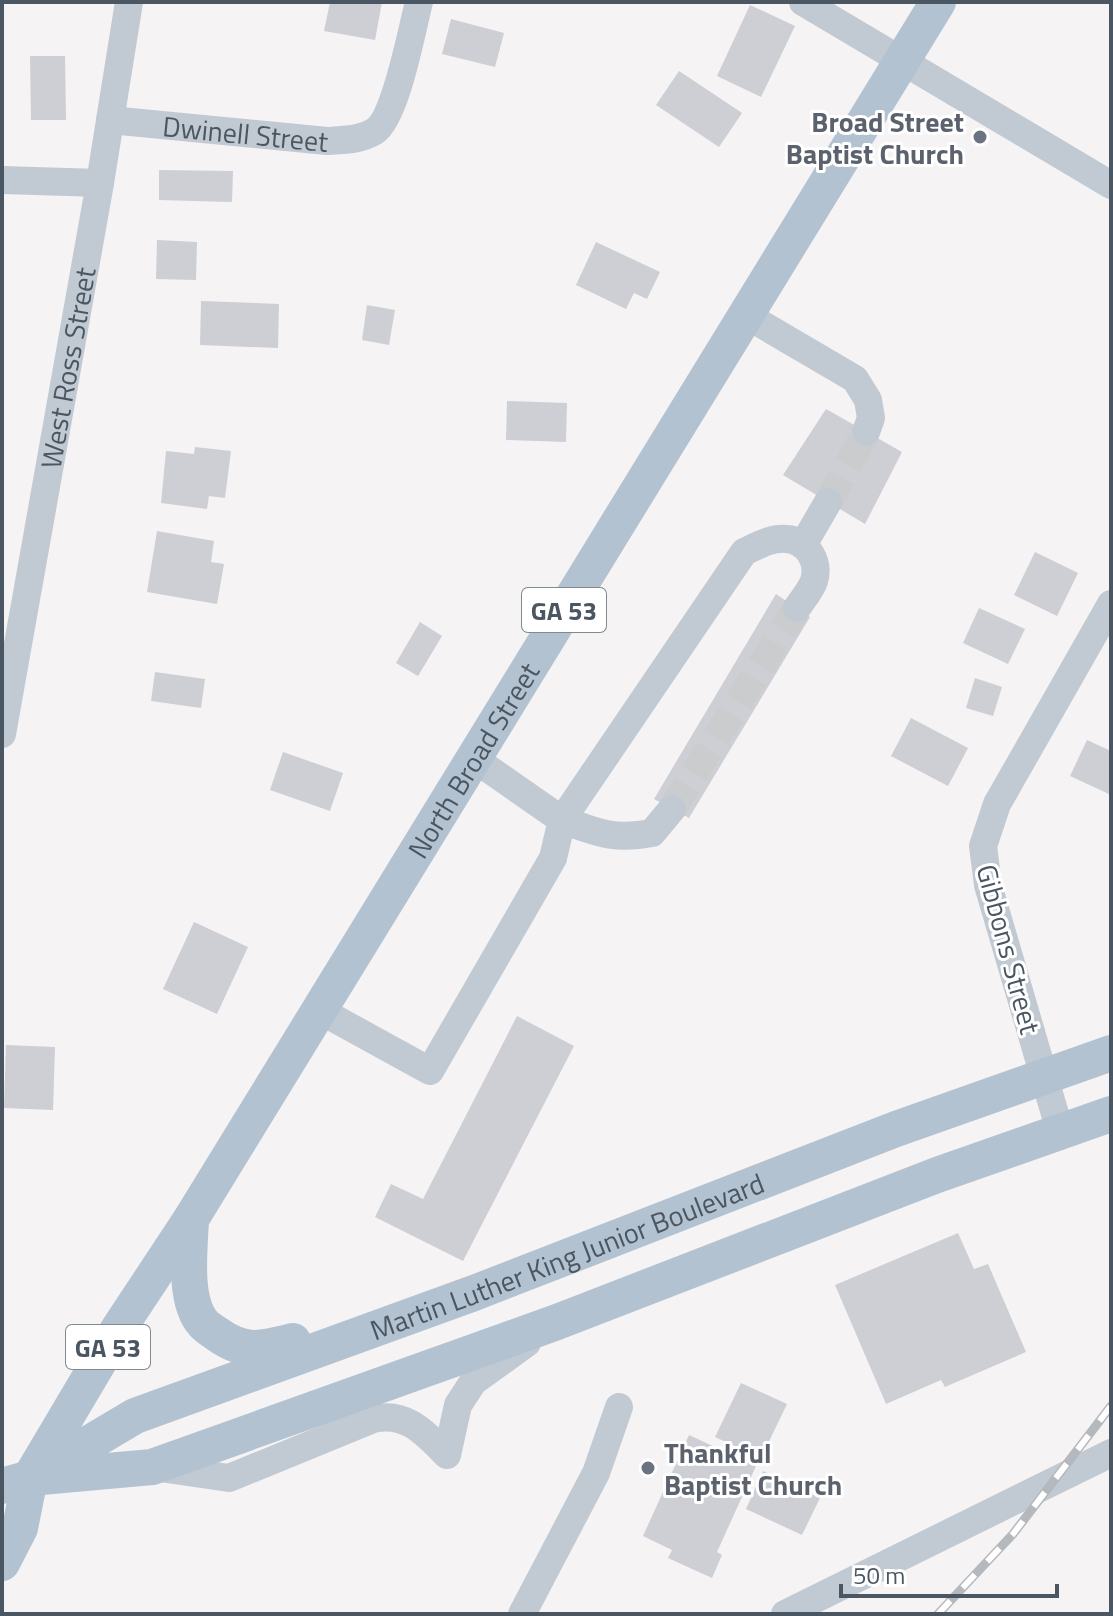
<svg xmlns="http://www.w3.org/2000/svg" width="1113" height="1616" viewBox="0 0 1113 1616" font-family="'Titillium Web',sans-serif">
	<rect width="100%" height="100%" fill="#f5f3f3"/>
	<!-- building -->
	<g fill="#cdcfd5">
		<polygon points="330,2 382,2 375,40 324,31"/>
		<polygon points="750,5 795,26 761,97 717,76"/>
		<polygon points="451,19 504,33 495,67 442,54"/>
		<polygon points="30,56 65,56 66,120 31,120"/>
		<polygon points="679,71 742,113 719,147 656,105"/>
		<polygon points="159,170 233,171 232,202 159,200"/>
		<polygon points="157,240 197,242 196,280 156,279"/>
		<polygon points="596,242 660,272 647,299 634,293 626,309 576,285"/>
		<polygon points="201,301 279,304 278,348 200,345"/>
		<polygon points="367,305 395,310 389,345 362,340"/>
		<polygon points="507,401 567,403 566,442 506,440"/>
		<polygon points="826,409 902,452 865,524 783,475"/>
		<polygon points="195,447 231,451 225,498 209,496 207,509 161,503 166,451 194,454"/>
		<polygon points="157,531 214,541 211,562 224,564 217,604 147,592"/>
		<polygon points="1035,552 1078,573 1057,616 1014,595"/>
		<polygon points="776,594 810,617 689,818 654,799"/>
		<polygon points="979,608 1025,629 1008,664 963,643"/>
		<polygon points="420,622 442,636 418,676 396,663"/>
		<polygon points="155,672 205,679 201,708 151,701"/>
		<polygon points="975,678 1002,687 993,716 966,708"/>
		<polygon points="911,718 968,748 948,786 891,756"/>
		<polygon points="1087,740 1111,751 1111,795 1070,776"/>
		<polygon points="283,752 343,773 330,811 270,790"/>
		<polygon points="194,922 248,947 217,1014 163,989"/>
		<polygon points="517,1016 574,1046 463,1261 375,1217 391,1184 423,1199"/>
		<polygon points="6,1045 55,1047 53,1110 4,1108"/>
		<polygon points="958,1233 974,1269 988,1264 1026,1352 945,1387 941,1380 886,1404 835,1285"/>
		<polygon points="741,1383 787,1404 761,1458 715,1437"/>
		<polygon points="689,1435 756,1466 717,1552 722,1555 712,1578 668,1558 672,1550 643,1536"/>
		<polygon points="763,1471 820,1498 802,1535 746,1509"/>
	</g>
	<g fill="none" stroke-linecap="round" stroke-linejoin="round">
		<!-- minor-tunnel -->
		<g stroke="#caccce" stroke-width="28" stroke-dasharray="28 14" stroke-linecap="butt">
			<polyline points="828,502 866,432"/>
			<polyline points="672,809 797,608"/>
		</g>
		<!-- minor -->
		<g stroke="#c1cad2" stroke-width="28">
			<polyline points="803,2 1111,185"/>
			<path id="s1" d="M110,120L327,141C344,140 361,140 375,131C396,117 412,29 419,2"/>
			<polyline points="2,180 100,183"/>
			<polyline points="746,315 855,379 868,400 871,418 866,432"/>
			<polyline points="803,545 828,502"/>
			<path id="s2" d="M2,734L100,183L129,2"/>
			<path d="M672,809L652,833C613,840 599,833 562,820L744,552C757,546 772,537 787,539C807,541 820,561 814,581C811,590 802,600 797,608"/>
			<polyline points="319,1010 430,1071 553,858 562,820 473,758"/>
			<polyline points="1060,1131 988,885 983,846 997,804 1111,604"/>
			<path d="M153,1467L229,1478L373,1419C406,1411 425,1433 447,1455L458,1405L473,1382L527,1343"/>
			<polyline points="522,1614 596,1473 619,1407"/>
			<polyline points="785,1614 1111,1453"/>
		</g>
		<!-- major -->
		<g stroke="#b3c2d1" stroke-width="36">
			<path d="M191,1219C190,1248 183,1300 203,1323C206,1327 213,1331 217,1334C245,1354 262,1349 293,1341"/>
			<path id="s3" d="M34,1476L135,1416L474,1293L896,1129L1111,1053"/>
			<polyline points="2,1486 30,1478 152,1467 557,1322 937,1175 1111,1114"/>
			<path id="s4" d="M2,1563L20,1528L30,1478L119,1328L191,1219L938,2"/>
		</g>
		<!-- rail casing -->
		<g stroke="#b5b8bd" stroke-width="9">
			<polyline id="rail" points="938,1614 1013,1534 1111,1406"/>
		</g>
		<!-- rail -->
		<use href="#rail" stroke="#fff" stroke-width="6" stroke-dasharray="18" stroke-linecap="butt"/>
	</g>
	<!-- markers -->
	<g fill="#6b7280" stroke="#fff" stroke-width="3">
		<circle cx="980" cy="137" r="8"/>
		<circle cx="648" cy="1468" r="8"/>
	</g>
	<g text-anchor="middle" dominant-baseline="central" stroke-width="6" stroke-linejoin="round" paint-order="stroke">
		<!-- shield labels -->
		<g fill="#fff" stroke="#808990" stroke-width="2">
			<rect x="522" y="588" width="84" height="44" rx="6"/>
			<rect x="66" y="1325" width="84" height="44" rx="6"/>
		</g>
		<g font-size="26" font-weight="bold" fill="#4a5661">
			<text x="564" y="610">GA 53</text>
			<text x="108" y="1347">GA 53</text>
		</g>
		<!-- worship labels -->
		<g font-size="28" font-weight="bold" fill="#5b616d" stroke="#fff" text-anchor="end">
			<text x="964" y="121">Broad Street<tspan x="964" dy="32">Baptist Church</tspan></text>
			<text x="664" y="1452" text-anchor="start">Thankful<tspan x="664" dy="32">Baptist Church</tspan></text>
		</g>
		<!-- street labels -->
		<g font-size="28" fill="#4a5661" stroke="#fff">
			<text stroke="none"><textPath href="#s1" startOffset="136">Dwinell Street</textPath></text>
			<text stroke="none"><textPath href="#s2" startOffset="372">West Ross Street</textPath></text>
			<text stroke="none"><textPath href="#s4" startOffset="934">North Broad Street</textPath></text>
			<text transform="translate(1009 949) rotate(75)">Gibbons Street</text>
			<text stroke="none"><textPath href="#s3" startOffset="578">Martin Luther King Junior Boulevard</textPath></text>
		</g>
	</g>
	<!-- border -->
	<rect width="1113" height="1616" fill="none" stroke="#4a5661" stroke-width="8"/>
	<!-- scale -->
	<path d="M841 1584v12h216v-12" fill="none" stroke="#4a5661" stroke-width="4"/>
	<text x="853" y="1584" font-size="24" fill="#4a5661" stroke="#ffffff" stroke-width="6" paint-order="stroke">50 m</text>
</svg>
